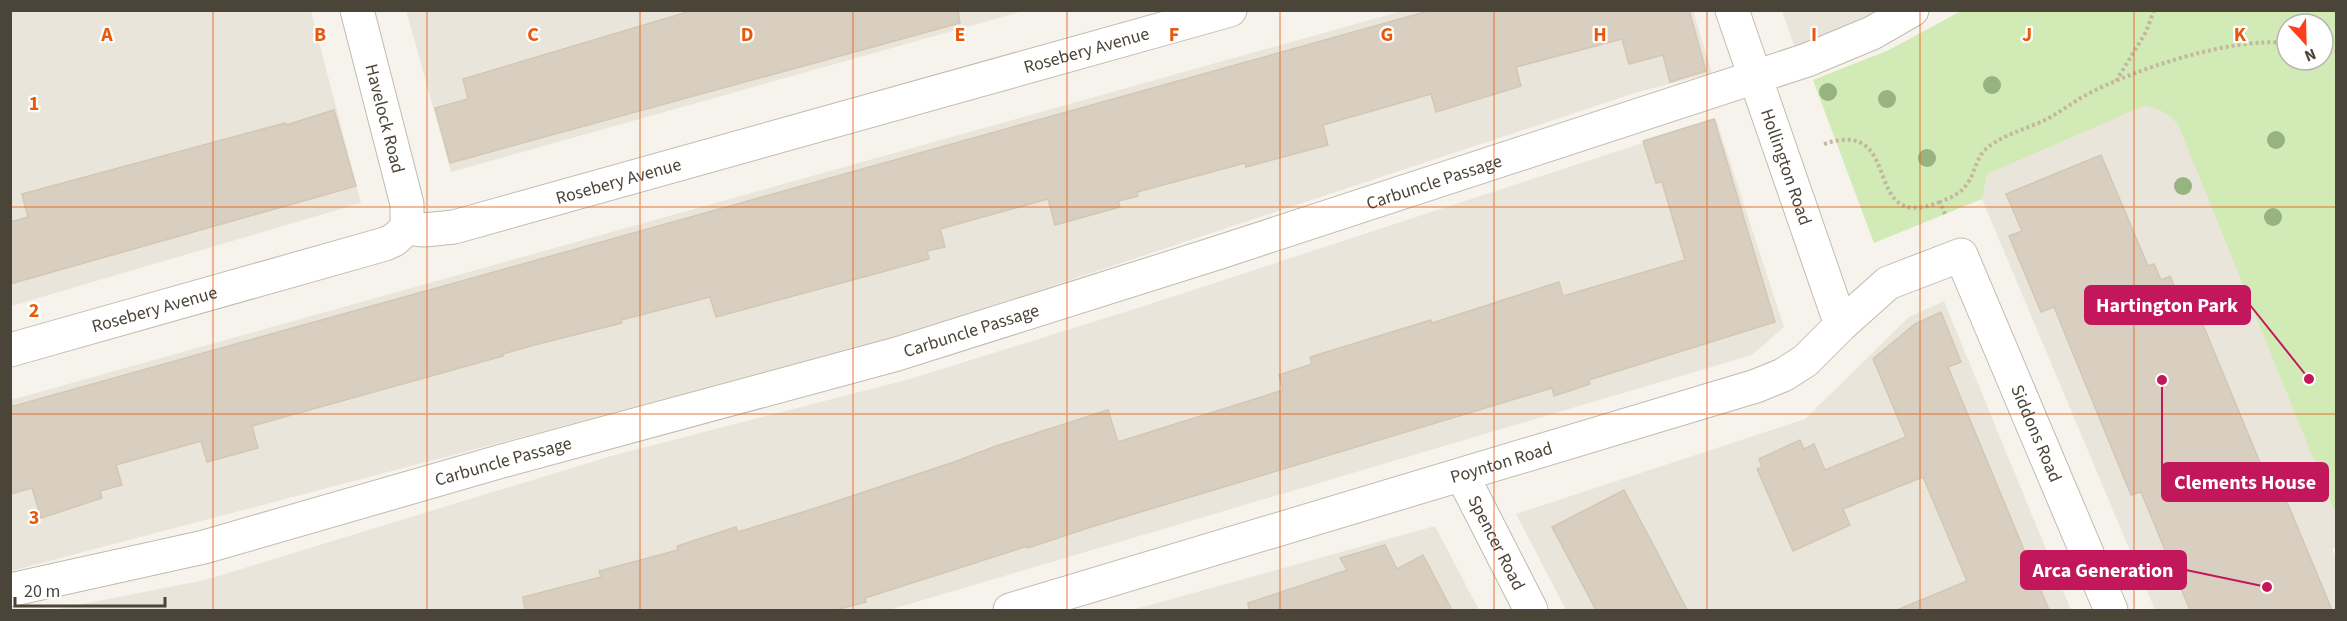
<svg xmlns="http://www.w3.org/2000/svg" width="2347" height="621" viewBox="0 0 2347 621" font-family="'Source Sans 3',sans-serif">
	<rect width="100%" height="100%" fill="#f6f3ec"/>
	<!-- residential -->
	<g fill="#eae5da">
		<polygon points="406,10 1023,11 451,172"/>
		<polygon points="11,11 311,11 361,203 11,306"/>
		<polygon points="1402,11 1693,11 1712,73 1638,92 879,343 11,571 11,400"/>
		<polygon points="1782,11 1890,11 1796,51"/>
		<polygon points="2144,106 2155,108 2172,116 2178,125 2336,515 2336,547 2332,549 2336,559 2336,610 2155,610 1982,199 1986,174"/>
		<polygon points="1716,119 1784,327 1752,355 889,610 52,610 205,580 611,456 910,379 1144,306"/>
		<polygon points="1944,301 2071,610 1566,610 1516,514 1805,419 1909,317"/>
		<polygon points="1435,526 1479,610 1132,610"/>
	</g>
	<!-- green -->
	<path fill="#d2eab5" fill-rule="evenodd" d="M1961,11H2336V515L2178,125C2169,113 2158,108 2144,106L1987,174L1982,199L1874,243L1813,80L1889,50ZM2287,24H2323V60H2287Z"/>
	<!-- building -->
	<g fill="#d8cfc1" stroke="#d3c7b4" stroke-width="1.5">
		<polygon points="694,10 958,10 960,23 450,163 435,108 468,99 463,79"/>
		<polygon points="1432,10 1689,10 1706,71 1670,82 1663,55 1629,64 1622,39 1516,67 1521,86 1436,112 1431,94 1323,125 1328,145 1246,167 1245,163 1137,192 1138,196 1118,201 1120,207 1055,225 1048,199 940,229 945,247 927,251 929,259 882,272 716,317 710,297 621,320 622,323 542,343 503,354 503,356 252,426 258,448 207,462 201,441 116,465 122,485 100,491 102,498 41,518 32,488 10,494 10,407"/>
		<polygon points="334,110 356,186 10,284 10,222 28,217 22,194 285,123 286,125"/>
		<polygon points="1714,119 1775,322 1589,380 1590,384 1554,396 1552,388 1091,527 1028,548 1028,546 865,598 866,602 836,610 525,610 523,597 601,577 599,571 678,550 677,546 736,527 738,532 819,507 954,462 996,446 1108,410 1118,442 1283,390 1279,375 1312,364 1310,357 1431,320 1432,323 1559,282 1563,296 1685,260 1662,182 1656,183 1643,141"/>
		<polygon points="2101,155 2148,266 2154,264 2161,280 2170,276 2185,313 2196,308 2273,494 2282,490 2332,610 2190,610 2141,492 2131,495 2054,307 2041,312 2009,236 2022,231 2006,194"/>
		<polygon points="1941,312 1961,362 1948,367 2049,610 1897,610 1967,581 1923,477 1843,509 1850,525 1793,551 1757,469 1762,467 1759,459 1800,440 1804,449 1814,444 1825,470 1906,437 1873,359 1915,324"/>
		<polygon points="1624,490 1655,548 1687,610 1596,610 1552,527"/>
		<polygon points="1385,545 1397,569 1423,555 1452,610 1249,610 1248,603 1347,570 1340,558"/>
	</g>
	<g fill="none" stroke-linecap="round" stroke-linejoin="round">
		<!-- minor casing -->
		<g stroke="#c2bbae" stroke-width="35">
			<g id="minor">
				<path id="s1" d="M357,10L407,204V228"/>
				<path id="s2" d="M1732,10L1841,325"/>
				<path id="s3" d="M407,228L424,230L454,227L1230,10"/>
				<path id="s4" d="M10,350L385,244L394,240L407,228"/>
				<path id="s5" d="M1462,475L1531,610"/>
				<path id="s6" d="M10,590L204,547L502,461L897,354L1217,253L1807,60L1872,33L1912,10"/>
				<path id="s7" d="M1010,610L1756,386L1783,375L1805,361L1841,325L1888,283L1961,255L2111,610"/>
			</g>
		</g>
		<!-- path -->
		<g stroke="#c4b79f" stroke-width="4" stroke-dasharray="3 3" stroke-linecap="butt">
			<polyline points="2323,48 2336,51"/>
			<polyline points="2116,81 2146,32 2154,10"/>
			<path d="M1824,144C1907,116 1858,235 1940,202"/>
			<path d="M1945,214L1940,202C1952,197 1962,193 1969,181C1975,171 1977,157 1986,149C2002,135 2023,130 2043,121C2058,114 2071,103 2086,95C2134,69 2232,37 2287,43"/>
		</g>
		<!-- minor -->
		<use href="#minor" stroke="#fff" stroke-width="33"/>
	</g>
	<!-- trees -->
	<g fill="#97b381">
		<circle cx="1992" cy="85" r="9"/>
		<circle cx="1828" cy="92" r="9"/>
		<circle cx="1887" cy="99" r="9"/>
		<circle cx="2276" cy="140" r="9"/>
		<circle cx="1927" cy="158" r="9"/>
		<circle cx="2183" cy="186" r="9"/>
		<circle cx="2273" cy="217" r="9"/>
	</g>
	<!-- grid -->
	<path fill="none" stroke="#e8590c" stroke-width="1.5" stroke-opacity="0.55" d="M213,10V610M427,10V610M640,10V610M853,10V610M1067,10V610M1280,10V610M1494,10V610M1707,10V610M1920,10V610M2134,10V610M10,207H2336M10,414H2336"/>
	<g text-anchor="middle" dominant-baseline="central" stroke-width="4.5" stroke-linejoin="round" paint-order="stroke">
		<!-- street labels -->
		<g font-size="18" fill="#4b4439" stroke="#fff">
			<text stroke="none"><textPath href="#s3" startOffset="704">Rosebery Avenue</textPath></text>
			<text stroke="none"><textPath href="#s1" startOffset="112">Havelock Road</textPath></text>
			<text stroke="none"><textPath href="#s2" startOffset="166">Hollington Road</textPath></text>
			<text stroke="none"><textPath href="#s3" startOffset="218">Rosebery Avenue</textPath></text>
			<text stroke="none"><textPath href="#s6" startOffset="1482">Carbuncle Passage</textPath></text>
			<text stroke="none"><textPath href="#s4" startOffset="150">Rosebery Avenue</textPath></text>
			<text stroke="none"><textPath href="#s6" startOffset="996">Carbuncle Passage</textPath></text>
			<text stroke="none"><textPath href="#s7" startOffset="1220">Siddons Road</textPath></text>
			<text stroke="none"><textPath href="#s6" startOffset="510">Carbuncle Passage</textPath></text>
			<text stroke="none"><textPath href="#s7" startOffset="513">Poynton Road</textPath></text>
			<text stroke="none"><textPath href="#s5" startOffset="76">Spencer Road</textPath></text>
		</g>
	</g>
	<g font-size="20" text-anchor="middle" font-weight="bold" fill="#e8590c" stroke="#fff" stroke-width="4.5" stroke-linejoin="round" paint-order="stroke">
		<text x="107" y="41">A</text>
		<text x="320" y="41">B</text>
		<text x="533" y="41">C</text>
		<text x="747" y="41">D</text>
		<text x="960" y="41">E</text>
		<text x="1174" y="41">F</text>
		<text x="1387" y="41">G</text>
		<text x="1600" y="41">H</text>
		<text x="1814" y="41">I</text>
		<text x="2027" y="41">J</text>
		<text x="2240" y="41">K</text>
		<text x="34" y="110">1</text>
		<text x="34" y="317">2</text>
		<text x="34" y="524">3</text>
	</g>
	<!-- callouts -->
	<path fill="none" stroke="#c2185b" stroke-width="2" d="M2309 379L2250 305M2162 380L2162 482M2267 587L2186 570"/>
	<g fill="#c2185b" stroke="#fff" stroke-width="2">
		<circle cx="2309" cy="379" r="6"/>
		<circle cx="2162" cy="380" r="6"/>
		<circle cx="2267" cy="587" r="6"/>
	</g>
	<g fill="#c2185b" stroke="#c2185b" stroke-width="2">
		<rect x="2085" y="286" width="165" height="38" rx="6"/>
		<rect x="2162" y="463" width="166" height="38" rx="6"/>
		<rect x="2021" y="551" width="165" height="38" rx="6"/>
	</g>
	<g font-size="20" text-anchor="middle" font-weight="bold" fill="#fff">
		<text x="2167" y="312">Hartington Park</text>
		<text x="2245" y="489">Clements House</text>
		<text x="2103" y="577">Arca Generation</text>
	</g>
	<!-- border -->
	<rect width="2347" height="621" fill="none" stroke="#4b4439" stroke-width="24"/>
	<!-- north arrow -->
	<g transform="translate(2305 42) rotate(158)"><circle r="28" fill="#ffffff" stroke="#b7b4b0" stroke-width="1.5"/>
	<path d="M0-4.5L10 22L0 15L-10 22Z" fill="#fc3f1d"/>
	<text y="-9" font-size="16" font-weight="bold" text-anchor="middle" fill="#4b4439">N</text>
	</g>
	<!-- scale -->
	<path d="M15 597v9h150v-9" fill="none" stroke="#4b4439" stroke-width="3"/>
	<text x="24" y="597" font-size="18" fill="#4b4439" stroke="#ffffff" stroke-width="4.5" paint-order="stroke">20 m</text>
</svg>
